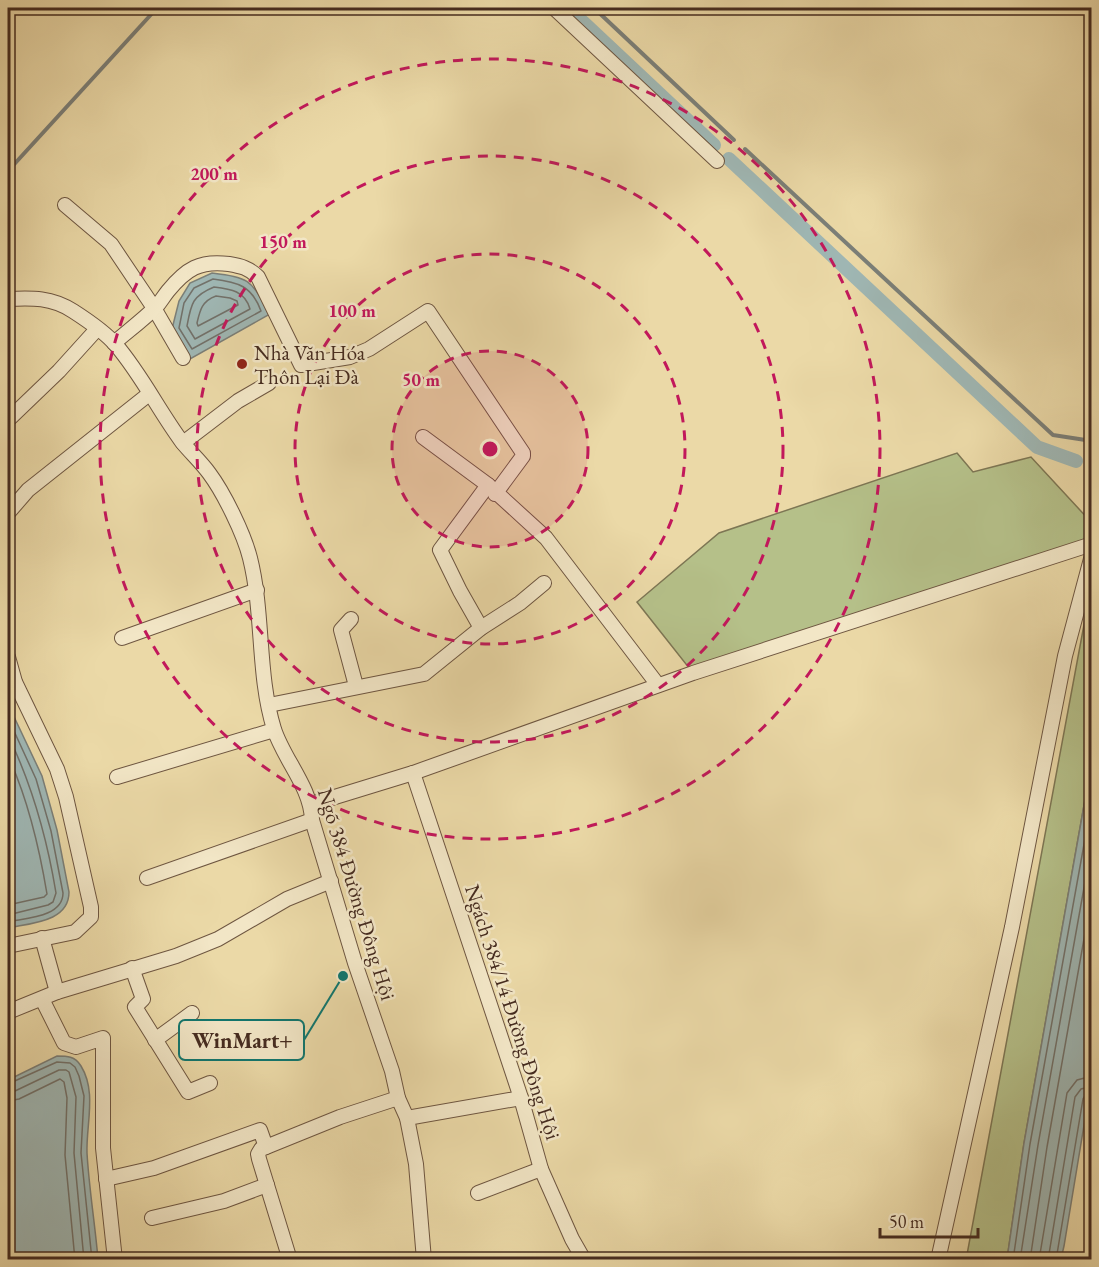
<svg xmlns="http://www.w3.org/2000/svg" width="1099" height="1267" viewBox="0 0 1099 1267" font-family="'EB Garamond',serif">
	<rect width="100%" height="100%" fill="#ebd9a7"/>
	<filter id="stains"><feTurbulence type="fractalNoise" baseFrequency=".00333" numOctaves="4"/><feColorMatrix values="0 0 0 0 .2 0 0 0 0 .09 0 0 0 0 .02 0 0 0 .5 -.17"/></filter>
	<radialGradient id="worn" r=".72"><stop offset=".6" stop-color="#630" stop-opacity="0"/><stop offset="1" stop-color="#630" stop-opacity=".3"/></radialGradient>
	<!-- green -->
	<g fill="#b5c089" stroke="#7d7654" stroke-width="1.5">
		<polygon points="957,453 973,472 1031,457 1091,522 1091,544 693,673 637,602 719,533"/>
		<polygon points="1091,587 1091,766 1024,1143 1007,1259 966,1260"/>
	</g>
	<!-- water -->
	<g fill="#9fb7b4" stroke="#7b7f78" stroke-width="1.5">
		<path d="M212,273C252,278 250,280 270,314L190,359L172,329L179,301L190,283Z"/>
		<path d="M8,704L42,776L57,830L69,892C69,922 31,923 8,928Z"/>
		<polygon points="1091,766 1091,1083 1064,1246 1061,1259 1007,1259 1024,1143"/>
		<path d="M57,1056C67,1056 75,1056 81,1066C97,1092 86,1124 87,1153C89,1188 95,1224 98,1259H15L8,1241V1080Z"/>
	</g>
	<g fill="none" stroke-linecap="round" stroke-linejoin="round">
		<!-- shore -->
		<g stroke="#72716a" stroke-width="1.5">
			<path d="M213,279C238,282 252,286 261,311L192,349L179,328L184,303L194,288Z"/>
			<path d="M214,287C231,289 245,291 250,309L195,339L187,326C191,304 192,296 214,287Z"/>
			<path d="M216,296L230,298L237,301L238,305L198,326L197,323C200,310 202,301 216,296Z"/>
			<path d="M8,718L36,779L51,831L63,893C63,917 26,918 8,922"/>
			<path d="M8,735C32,785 47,838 56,893L53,902L48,905L8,915"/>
			<path d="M8,756C28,799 39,846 47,894L44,897L8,905"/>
			<polyline points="8,1084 57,1062 70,1063 75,1067 79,1076 84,1096 81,1153 92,1260"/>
			<polyline points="8,1092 15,1091 59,1070 66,1070 69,1072 76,1097 74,1153 84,1260"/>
			<polyline points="8,1101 19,1099 60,1079 64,1082 67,1098 65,1155 75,1260"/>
			<polyline points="1013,1260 1030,1144 1092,800"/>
			<polyline points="1020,1260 1038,1145 1092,843"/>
			<polyline points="1030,1260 1047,1147 1092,894"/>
			<polyline points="1039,1260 1067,1093 1077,1080 1092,1076"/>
			<polyline points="1048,1260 1075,1097 1081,1089 1092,1086"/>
			<polyline points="1056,1260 1083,1099 1086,1094 1092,1093"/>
		</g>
		<!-- stream -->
		<g stroke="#7b7f78" stroke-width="4">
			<polyline points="594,8 734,140"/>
			<polyline points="745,149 1053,435 1092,441"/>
			<polyline points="8,171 157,8"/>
		</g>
		<!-- canal -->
		<g stroke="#9fb7b4" stroke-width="14">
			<polyline points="568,8 714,145"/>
			<polyline points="729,159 1037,447 1076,461"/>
		</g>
		<!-- minor casing -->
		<g stroke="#6e5641" stroke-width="16">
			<g id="minor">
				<polyline points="554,8 717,161"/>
				<polyline points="65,205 111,244 154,308 183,358"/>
				<path d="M8,299C32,298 51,297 73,311C87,320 105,332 116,345C141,374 159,411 182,442C191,453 201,462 209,473C224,493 244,534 250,558C264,614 257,674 274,729C284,760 311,787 312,820L355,963L392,1071L398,1098L407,1118L416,1164L424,1260"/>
				<path d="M114,343C128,331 144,319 157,306C161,301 164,296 168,291C186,269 200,260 229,264C241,266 249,268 258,277L301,365L350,357L369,349L428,311L523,453V456L495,494"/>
				<polyline points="8,420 59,371 97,329"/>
				<polyline points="423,437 488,485 546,538 658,685"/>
				<polyline points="183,443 238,401 269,383"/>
				<polyline points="8,513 28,490 149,394"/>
				<polyline points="351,619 341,630 356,686"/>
				<polyline points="481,628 460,591 440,550 488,485"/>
				<polyline points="122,638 257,590"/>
				<polyline points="8,657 15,682"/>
				<polyline points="8,676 16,684 57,769 66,797 91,907 91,917 75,932 8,946"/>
				<polyline points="269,705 424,674 481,628 520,603 544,583"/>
				<polyline points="413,773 521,1098 541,1169 572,1239 584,1260"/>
				<polyline points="117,777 274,730"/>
				<polyline points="312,804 413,773 693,673 1092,544"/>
				<polyline points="147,878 312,820"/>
				<polyline points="42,938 57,992"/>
				<polyline points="132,968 143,999 135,1007 188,1092 210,1083"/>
				<polyline points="42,999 64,1043 76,1047 103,1038 103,1148 115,1260"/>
				<polyline points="8,1012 57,992 176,956 218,939 287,899 331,881"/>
				<polyline points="155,1040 192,1013"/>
				<polyline points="407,1118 521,1098"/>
				<polyline points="106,1179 154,1168 260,1130 266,1147"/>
				<polyline points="478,1193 541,1169"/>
				<polyline points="152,1218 224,1201 267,1185"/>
				<polyline points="290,1260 259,1159 258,1154 261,1149 340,1117 398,1098"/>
				<polyline points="938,1260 1012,927 1065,656 1092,555"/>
			</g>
		</g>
		<!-- minor -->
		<use href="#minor" stroke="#f2e6c6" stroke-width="14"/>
	</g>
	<!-- distance rings -->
	<circle cx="490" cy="449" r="98" fill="#c2185b" fill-opacity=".12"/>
	<g fill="none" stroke="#c2185b" stroke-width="3" stroke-dasharray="10 8">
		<circle cx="490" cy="449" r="98"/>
		<circle cx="490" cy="449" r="195"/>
		<circle cx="490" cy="449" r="293"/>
		<circle cx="490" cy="449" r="390"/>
	</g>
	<!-- markers -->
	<circle fill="#8f2418" stroke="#f2e6c6" stroke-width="2" cx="242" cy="364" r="6"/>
	<g text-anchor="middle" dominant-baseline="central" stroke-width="5" stroke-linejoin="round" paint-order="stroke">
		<!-- poi labels -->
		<g font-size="21" fill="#452b1f" stroke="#f2e6c6" text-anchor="start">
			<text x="254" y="352">Nhà Văn Hóa<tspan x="254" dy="24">Thôn Lại Đà</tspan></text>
		</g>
		<!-- street labels -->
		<g font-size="21" fill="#452b1f" stroke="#f2e6c6">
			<text transform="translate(357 894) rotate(73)">Ngõ 384 Đường Đông Hội</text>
			<text transform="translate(513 1012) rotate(72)">Ngách 384/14 Đường Đông Hội</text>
		</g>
	</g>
	<circle cx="490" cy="449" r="9" fill="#c2185b" stroke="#f2e6c6" stroke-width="3"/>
	<g font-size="18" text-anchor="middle" font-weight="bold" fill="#c2185b" stroke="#f2e6c6" stroke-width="5" stroke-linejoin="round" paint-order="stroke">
		<text x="214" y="180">200 m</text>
		<text x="283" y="248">150 m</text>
		<text x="352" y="317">100 m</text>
		<text x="421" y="386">50 m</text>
	</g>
	<!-- callouts -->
	<path fill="none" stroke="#0f766e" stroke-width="2" d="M343 976L304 1040"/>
	<circle fill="#0f766e" stroke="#f2e6c6" stroke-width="2" cx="343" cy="976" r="6"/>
	<rect fill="#f2e6c6" stroke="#0f766e" stroke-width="2" x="179" y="1020" width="125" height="40" rx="6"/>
	<g font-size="22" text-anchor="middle" font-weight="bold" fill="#452b1f">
		<text x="242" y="1048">WinMart+</text>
	</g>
	<!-- margin -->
	<rect width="1099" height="1267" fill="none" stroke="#ebd9a7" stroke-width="30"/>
	<rect x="9" y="9" width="1081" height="1249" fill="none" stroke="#452b1f" stroke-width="3"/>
	<rect x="15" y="15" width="1069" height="1237" fill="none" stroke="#452b1f" stroke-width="1.5"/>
	<!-- scale -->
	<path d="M880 1228v9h98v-9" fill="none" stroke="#452b1f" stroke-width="3"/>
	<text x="889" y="1228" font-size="18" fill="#452b1f" stroke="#f2e6c6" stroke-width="4.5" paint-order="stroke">50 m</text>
	<rect width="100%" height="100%" filter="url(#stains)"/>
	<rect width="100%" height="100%" fill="url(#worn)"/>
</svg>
